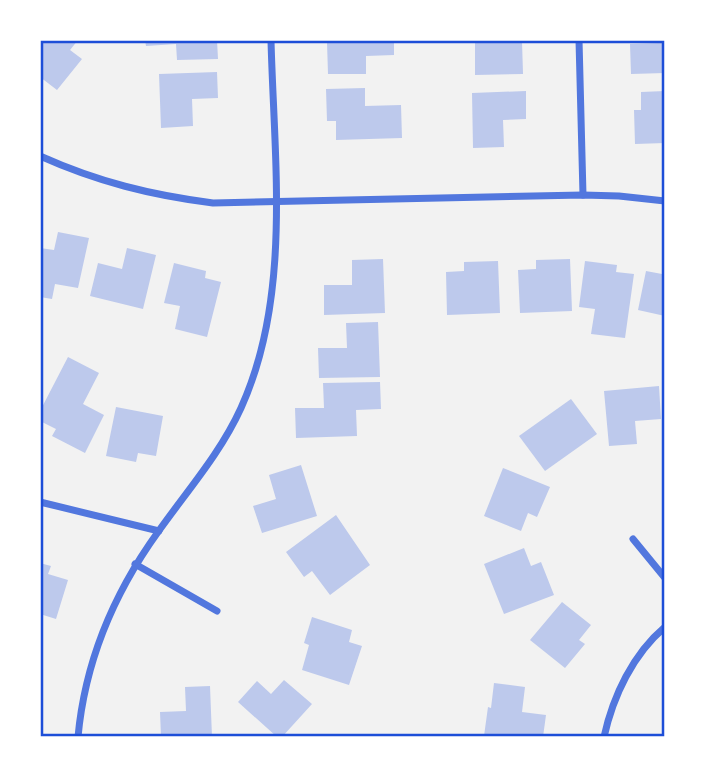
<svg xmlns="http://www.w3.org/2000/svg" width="705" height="777" viewBox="0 0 705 777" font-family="Spectral,serif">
	<rect width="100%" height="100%" fill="#f2f2f2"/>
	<!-- building -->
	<g fill="#bdc9ec">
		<polygon points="40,40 78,40 70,50 82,59 57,90 40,77"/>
		<polygon points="145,40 217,40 218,59 177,60 176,44 146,46"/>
		<polygon points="336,40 394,40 394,55 366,56 366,74 328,74 327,42"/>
		<polygon points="475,40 522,41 523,74 475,75"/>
		<polygon points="658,40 665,40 665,73 631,74 630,44 658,43"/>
		<polygon points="217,72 218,98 192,99 193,126 161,128 159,74"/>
		<polygon points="365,88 365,106 401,105 402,138 336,140 336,121 327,121 326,89"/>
		<polygon points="526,91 526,119 503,120 504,147 473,148 472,93"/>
		<polygon points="665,91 665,143 635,144 634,110 641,110 641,92"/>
		<polygon points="58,232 89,238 78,288 55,284 52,299 40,297 40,248 54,250"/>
		<polygon points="127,248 156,255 143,309 90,296 98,263 122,269"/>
		<polygon points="383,259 385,313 324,315 324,285 352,285 352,260"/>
		<polygon points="570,259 572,311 520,313 518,270 536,269 536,260"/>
		<polygon points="498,261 500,313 447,315 446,272 464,271 464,262"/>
		<polygon points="585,261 617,265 616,272 634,274 625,338 591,334 595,309 579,307"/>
		<polygon points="174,263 206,271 205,278 221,282 207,337 175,329 180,306 164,303"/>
		<polygon points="663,266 665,316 638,310 646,271 662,274"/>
		<polygon points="378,322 380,377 319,378 318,348 347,348 346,323"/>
		<polygon points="68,357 99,373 83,404 104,415 85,453 52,436 56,429 40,421 40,411"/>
		<polygon points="380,382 381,409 356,410 357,436 296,438 295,408 324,408 323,383"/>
		<polygon points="659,386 661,419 635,421 637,444 609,446 604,391"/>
		<polygon points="571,399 597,434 545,471 519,436"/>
		<polygon points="116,407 163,416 156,456 138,453 136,462 106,456"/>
		<polygon points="301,465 317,516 262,533 253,506 276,499 269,475"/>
		<polygon points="503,468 550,487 537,517 528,513 521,531 484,516"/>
		<polygon points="336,515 370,565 330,595 312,571 304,577 286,552"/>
		<polygon points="524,548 531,566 541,562 554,595 504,614 484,564"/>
		<polygon points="40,563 51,566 48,574 68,580 56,619 40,614"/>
		<polygon points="562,602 591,625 579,640 585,644 565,668 530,640"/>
		<polygon points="312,617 352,630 349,642 362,646 349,685 302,670 309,645 304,643"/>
		<polygon points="284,680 312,704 282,737 277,737 238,702 257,681 271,694"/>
		<polygon points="494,683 525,687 522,712 546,715 543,737 484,736 488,707 491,708"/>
		<polygon points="210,686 212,737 161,737 160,712 186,711 185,687"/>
	</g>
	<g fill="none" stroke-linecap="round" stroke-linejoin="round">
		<!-- minor -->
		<g stroke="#5277de" stroke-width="7">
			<polyline points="579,40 583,195"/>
			<path d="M40,156C98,182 151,195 213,203L583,195L619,196L665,201"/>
			<polyline points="40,502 159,531"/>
			<polyline points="633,539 665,578"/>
			<polyline points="135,564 217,611"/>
			<path d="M78,737C85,661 114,593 158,532C187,491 220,454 241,408C292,296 274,160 271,40"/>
			<path d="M604,737C613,696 633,654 665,627"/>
		</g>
	</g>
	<!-- border -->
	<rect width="705" height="777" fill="none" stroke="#ffffff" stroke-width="84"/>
	<rect x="42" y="42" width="621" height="693" fill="none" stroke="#1d4ed8" stroke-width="2.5"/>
</svg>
